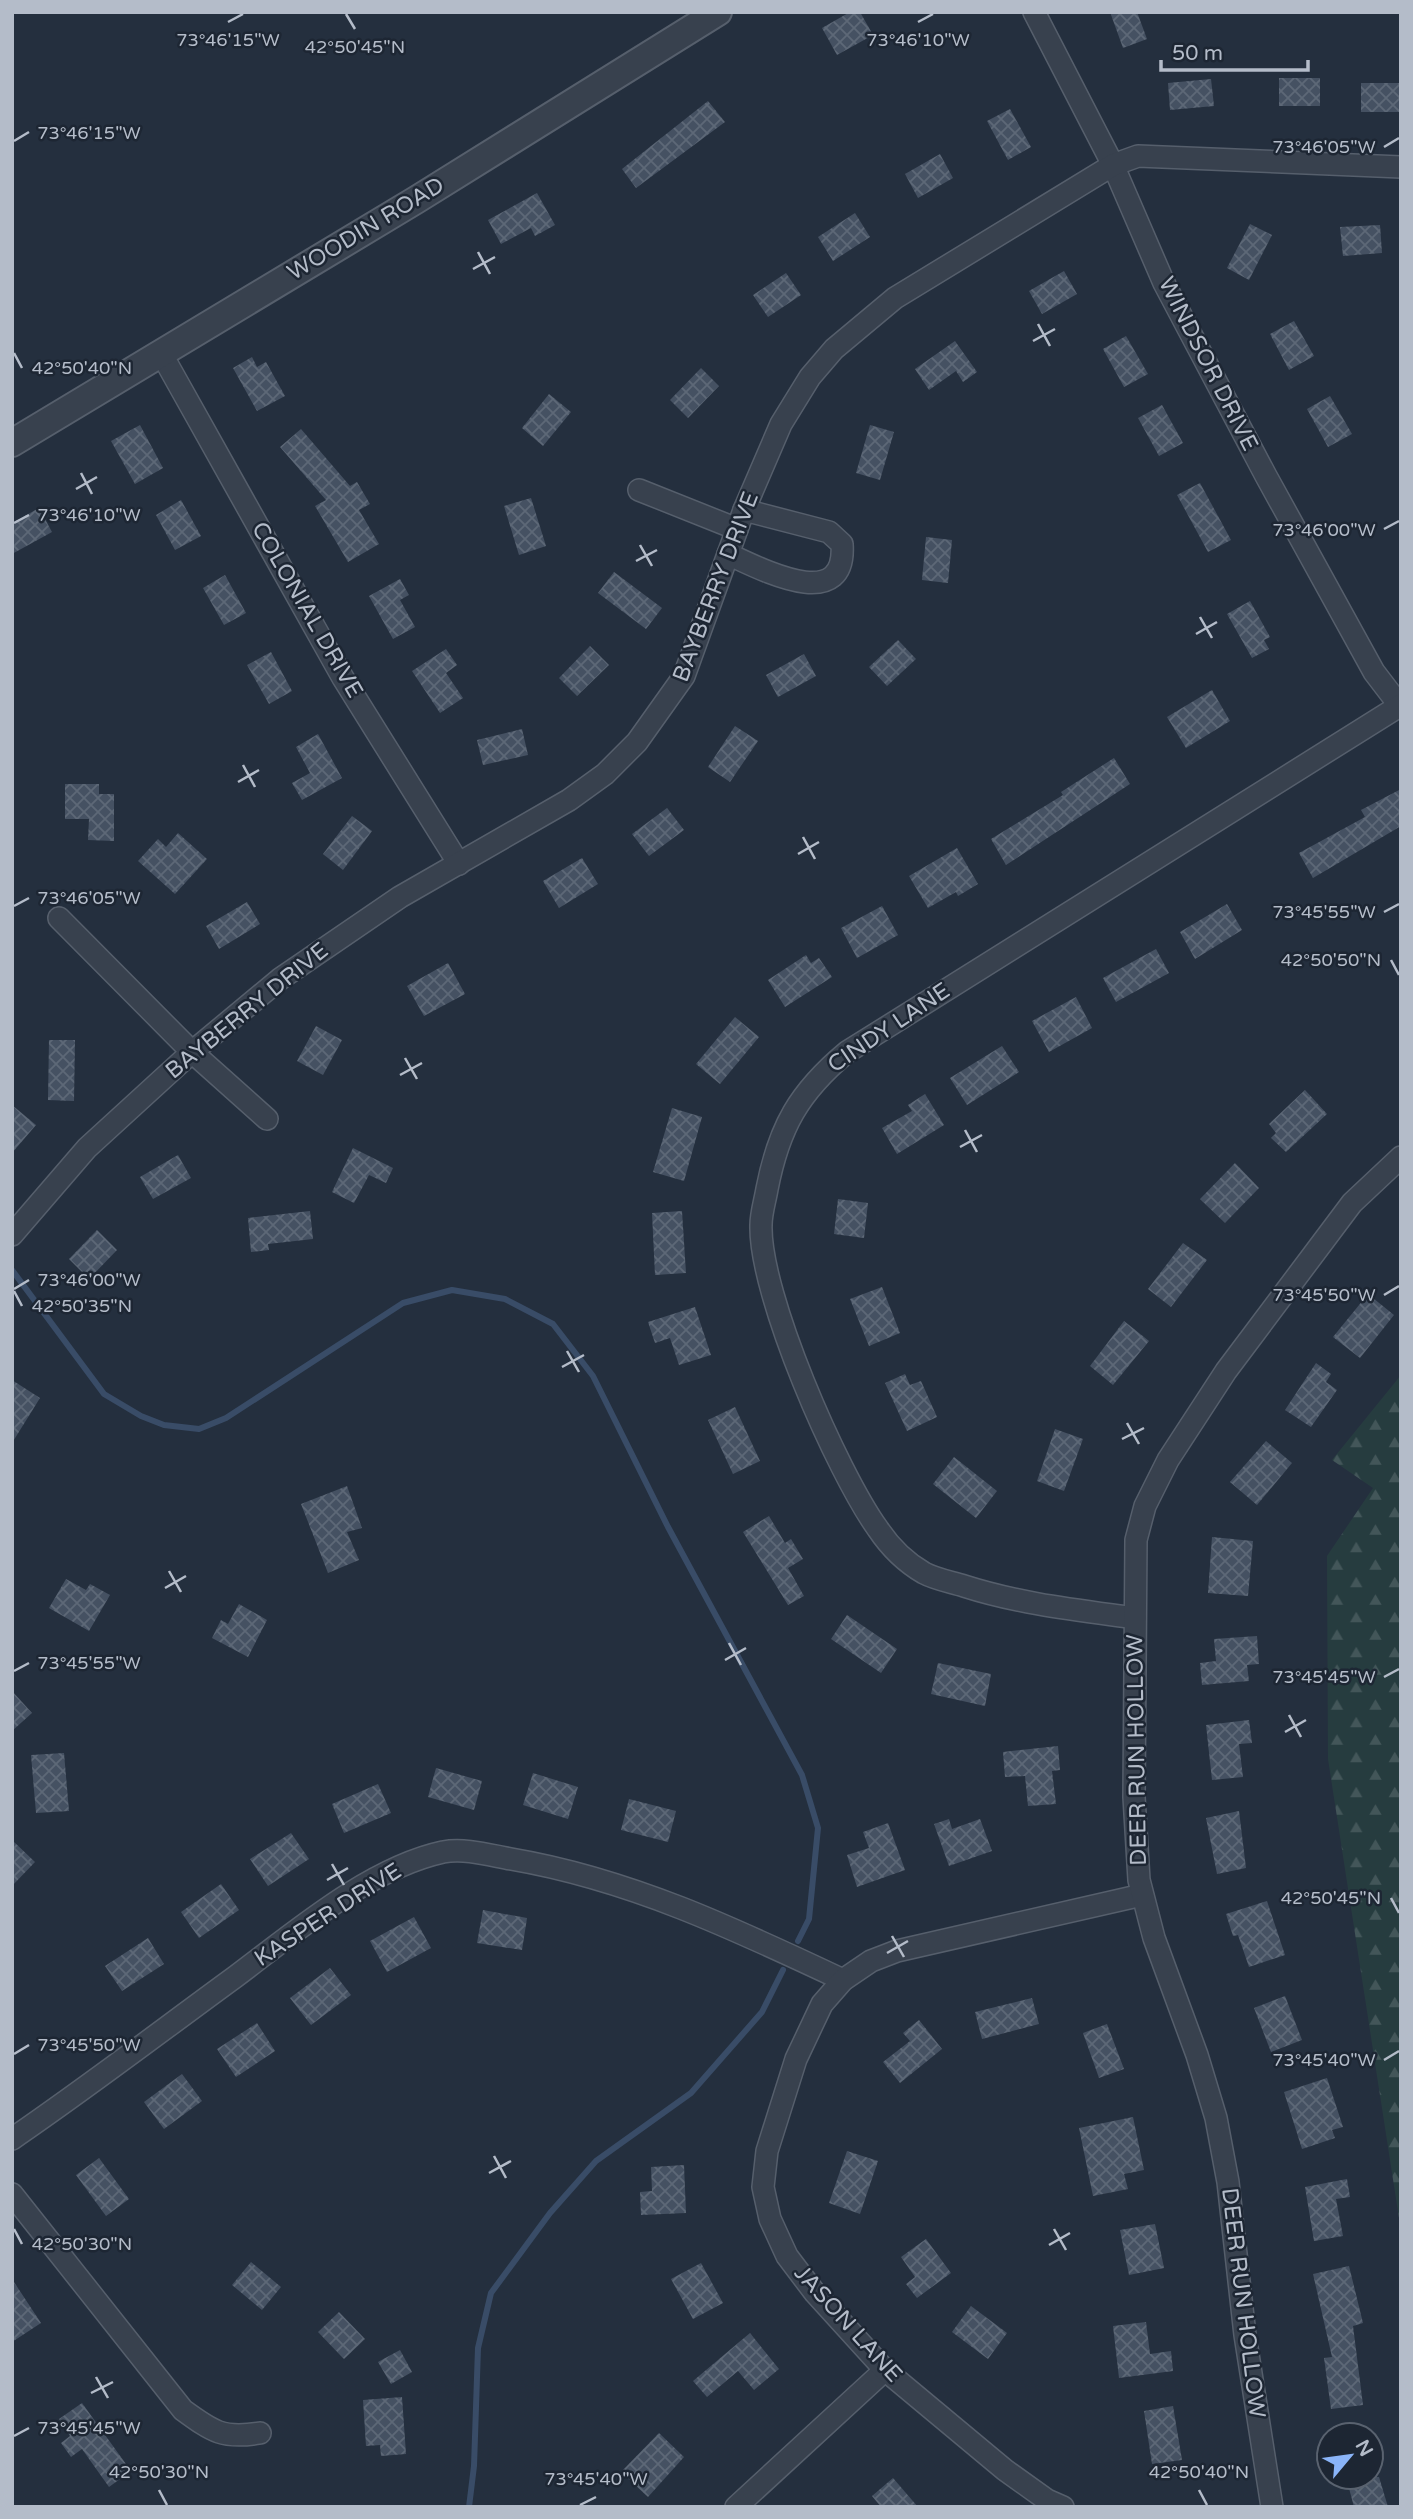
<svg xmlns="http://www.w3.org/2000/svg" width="1413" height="2519" viewBox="0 0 1413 2519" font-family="'Varela Round',sans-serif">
	<defs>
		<pattern id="forest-firs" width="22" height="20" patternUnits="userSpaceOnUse" patternTransform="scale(1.75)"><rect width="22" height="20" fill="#263c3f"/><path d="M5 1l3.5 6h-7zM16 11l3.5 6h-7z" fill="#435659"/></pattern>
		<pattern id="building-cross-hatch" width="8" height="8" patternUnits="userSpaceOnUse" patternTransform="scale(1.75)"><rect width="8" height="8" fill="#455162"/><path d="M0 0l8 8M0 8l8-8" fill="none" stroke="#5d6877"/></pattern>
	</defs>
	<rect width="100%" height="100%" fill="#242f3e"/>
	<!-- forest -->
	<polygon fill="url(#forest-firs)" points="1401,1375 1401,2231 1328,1759 1327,1556 1373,1488 1332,1460"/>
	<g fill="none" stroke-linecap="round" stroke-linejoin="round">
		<!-- stream -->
		<g stroke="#394c67" stroke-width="6">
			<polyline points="12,1270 104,1394 141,1416 164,1425 199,1429 226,1418 403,1303 452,1290 505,1299 553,1324 593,1376 668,1527 802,1775 818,1828 809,1919 798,1941"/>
			<polyline points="469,2507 474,2466 478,2348 491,2293 550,2213 596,2161 691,2093 762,2012 783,1970"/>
		</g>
	</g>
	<!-- building -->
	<g fill="url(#building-cross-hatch)">
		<polygon points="850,12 860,12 873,35 837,55 822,28"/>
		<polygon points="1110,12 1137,12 1147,39 1123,48"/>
		<rect x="1279" y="78" width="41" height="28"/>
		<polygon points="1211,79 1214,106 1170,110 1168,83"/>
		<rect x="1361" y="83" width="39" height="29"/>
		<polygon points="708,101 725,122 636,188 622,169"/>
		<polygon points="1010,109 1031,147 1008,160 987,121"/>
		<polygon points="940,154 953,178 918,198 905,174"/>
		<polygon points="537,193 555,225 535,236 531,228 501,244 488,220"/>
		<polygon points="855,213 870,237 833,261 818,237"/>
		<polygon points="1250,224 1272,235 1249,280 1227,268"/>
		<polygon points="1380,225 1382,253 1343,256 1340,227"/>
		<polygon points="1064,271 1077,294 1042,314 1029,291"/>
		<polygon points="786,273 801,295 768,317 753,295"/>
		<polygon points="1294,321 1314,356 1289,370 1270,334"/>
		<polygon points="1126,336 1148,374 1124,387 1103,349"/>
		<polygon points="955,341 977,372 963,382 956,371 929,390 915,369"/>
		<polygon points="252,357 257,367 266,362 285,396 257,411 233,368"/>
		<polygon points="701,368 719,386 688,418 670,400"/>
		<polygon points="549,394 571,412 543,446 522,428"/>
		<polygon points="1330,396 1352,434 1328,447 1307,409"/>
		<polygon points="1162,405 1183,443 1159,456 1138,418"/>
		<polygon points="140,425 163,468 135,484 111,441"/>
		<polygon points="870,425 894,432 880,480 856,473"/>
		<polygon points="301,429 350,486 357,482 370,504 359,510 379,544 348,562 315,506 326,500 280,447"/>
		<polygon points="1200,483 1231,540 1208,552 1177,495"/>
		<polygon points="531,498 546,546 519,555 504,506"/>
		<polygon points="181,500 201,536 175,550 156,515"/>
		<polygon points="39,508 52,532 12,554 12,523"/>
		<polygon points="926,537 952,540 948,583 922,580"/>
		<polygon points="614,572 662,608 646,629 598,593"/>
		<polygon points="225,575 246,613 224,625 203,588"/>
		<polygon points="400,579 409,595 400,600 415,627 393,639 369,596"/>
		<polygon points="1250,601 1270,637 1264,640 1269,649 1252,658 1227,614"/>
		<polygon points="898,640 916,659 887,686 869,667"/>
		<polygon points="590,646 609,665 577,696 559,678"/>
		<polygon points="446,649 457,665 446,673 463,698 440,713 412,671"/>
		<polygon points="271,652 292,691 269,704 247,665"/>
		<polygon points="804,654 816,676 778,697 766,675"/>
		<polygon points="1212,690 1230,721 1186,748 1167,717"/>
		<polygon points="735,726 758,741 730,782 708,767"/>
		<polygon points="522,729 528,755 483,765 477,740"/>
		<polygon points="318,734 342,778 302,800 292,783 310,773 296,747"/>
		<polygon points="1114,758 1130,784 1006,865 991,839 1063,795 1061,792"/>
		<polygon points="65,784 99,784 99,794 114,794 114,841 88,840 89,819 65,819"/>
		<polygon points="1401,789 1401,826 1313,878 1299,853 1365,817 1361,810"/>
		<polygon points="667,808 684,830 649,856 632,834"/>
		<polygon points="352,816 372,831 343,870 323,854"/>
		<polygon points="178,833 207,859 175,894 138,861 158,839 166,847"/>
		<polygon points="957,848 978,884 958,896 956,892 928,908 909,876"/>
		<polygon points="582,858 598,884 559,908 543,881"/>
		<polygon points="247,902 260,924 219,949 206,926"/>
		<polygon points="1227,904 1242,930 1195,959 1180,932"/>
		<polygon points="882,906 898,935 857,958 841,928"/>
		<polygon points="1156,949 1169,973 1116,1002 1103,978"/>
		<polygon points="806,955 811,963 819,958 832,977 785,1007 768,980"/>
		<polygon points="448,963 465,994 424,1016 407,986"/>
		<polygon points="1076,997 1092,1028 1049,1052 1032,1021"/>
		<polygon points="735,1017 759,1037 720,1084 696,1064"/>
		<polygon points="316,1026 342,1040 323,1075 297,1061"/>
		<polygon points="49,1040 75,1040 74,1101 48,1100"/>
		<polygon points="1002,1046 1019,1072 967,1105 950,1078"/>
		<polygon points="1305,1090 1327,1114 1286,1152 1271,1138 1276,1133 1269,1124"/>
		<polygon points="925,1094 944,1125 897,1154 882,1128 912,1111 908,1105"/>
		<polygon points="12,1105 36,1125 12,1153"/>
		<polygon points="672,1108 702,1117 684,1181 653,1172"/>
		<polygon points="353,1148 393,1168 386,1183 369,1175 354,1203 332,1192"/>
		<polygon points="178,1155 191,1178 153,1199 140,1177"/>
		<polygon points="1235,1163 1259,1188 1225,1223 1200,1199"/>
		<polygon points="838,1199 868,1203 864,1238 834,1234"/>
		<polygon points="310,1211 313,1239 268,1244 269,1250 251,1252 248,1218"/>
		<polygon points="682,1211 686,1273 655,1275 652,1213"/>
		<polygon points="97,1230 117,1250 89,1279 69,1259"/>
		<polygon points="1183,1243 1207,1260 1171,1307 1148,1289"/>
		<polygon points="882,1287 900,1333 869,1346 850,1299"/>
		<polygon points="1368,1294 1394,1315 1360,1358 1333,1337"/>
		<polygon points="695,1307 711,1355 679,1365 670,1338 655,1343 648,1322"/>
		<polygon points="1124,1321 1149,1341 1113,1385 1090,1366"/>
		<polygon points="1316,1363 1331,1374 1326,1382 1337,1390 1311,1427 1285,1410"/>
		<polygon points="905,1374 910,1385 921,1381 937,1417 907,1431 885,1383"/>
		<polygon points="12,1380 40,1398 12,1443"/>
		<polygon points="735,1407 760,1461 733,1474 708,1420"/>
		<polygon points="1055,1429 1083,1439 1064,1491 1037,1481"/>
		<polygon points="1266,1441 1292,1463 1257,1505 1230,1482"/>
		<polygon points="954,1457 997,1491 976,1518 933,1484"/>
		<polygon points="347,1486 362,1528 347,1532 359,1560 328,1573 301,1504"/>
		<polygon points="769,1516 785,1543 791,1539 803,1559 788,1568 804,1596 788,1605 743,1532"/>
		<polygon points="1212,1537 1253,1541 1248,1596 1208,1593"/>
		<polygon points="66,1579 86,1590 90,1584 110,1595 89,1631 49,1608"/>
		<polygon points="239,1604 267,1620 248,1657 212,1638 221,1620 228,1624"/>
		<polygon points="847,1615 897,1649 881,1673 831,1639"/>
		<polygon points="1257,1636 1259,1664 1247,1665 1249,1681 1202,1685 1200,1663 1216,1661 1214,1639"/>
		<polygon points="938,1663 991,1674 985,1706 931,1694"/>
		<polygon points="12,1691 32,1713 12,1731"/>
		<polygon points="1249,1720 1252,1743 1239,1744 1243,1777 1212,1780 1206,1725"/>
		<polygon points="1058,1746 1060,1770 1052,1771 1056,1804 1028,1806 1025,1776 1005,1777 1003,1752"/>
		<polygon points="64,1753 69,1811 36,1813 31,1755"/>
		<polygon points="436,1768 482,1781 474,1810 428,1797"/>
		<polygon points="533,1773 578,1787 568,1819 523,1805"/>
		<polygon points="378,1784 391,1813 344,1833 332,1804"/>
		<polygon points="629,1799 676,1811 668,1842 621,1830"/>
		<polygon points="1239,1811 1246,1868 1217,1874 1206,1818"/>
		<polygon points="949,1819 952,1829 980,1819 992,1851 949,1866 934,1824"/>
		<polygon points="888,1823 905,1870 857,1887 847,1855 869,1848 863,1832"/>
		<polygon points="291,1833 309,1859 268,1886 250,1859"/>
		<polygon points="12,1840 35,1862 12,1886"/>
		<polygon points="221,1884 239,1910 199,1938 181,1912"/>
		<polygon points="1267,1901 1285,1955 1249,1967 1238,1935 1233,1936 1226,1914"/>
		<polygon points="483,1910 527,1918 522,1950 477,1943"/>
		<polygon points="414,1917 431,1948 387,1972 370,1941"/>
		<polygon points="148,1938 164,1964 122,1991 105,1966"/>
		<polygon points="330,1968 351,1995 311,2025 290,1998"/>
		<polygon points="1285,1996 1302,2040 1271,2052 1254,2008"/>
		<polygon points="1032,1998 1039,2024 982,2039 975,2012"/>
		<polygon points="919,2020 942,2049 900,2083 883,2062 910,2041 903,2033"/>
		<polygon points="257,2023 275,2051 236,2077 217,2049"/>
		<polygon points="1107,2024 1124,2069 1099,2078 1083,2033"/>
		<polygon points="182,2074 202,2101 164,2129 144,2102"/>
		<polygon points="1327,2078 1343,2127 1332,2130 1335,2138 1302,2149 1284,2092"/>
		<polygon points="1133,2117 1144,2170 1124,2174 1128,2189 1093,2196 1079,2128"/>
		<polygon points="847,2151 878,2161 860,2214 829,2203"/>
		<polygon points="99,2158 129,2199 106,2216 76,2175"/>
		<polygon points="684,2165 686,2213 641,2215 640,2192 652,2191 651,2167"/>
		<polygon points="1347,2179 1350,2197 1336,2199 1343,2236 1314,2241 1305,2187"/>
		<polygon points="1155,2224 1164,2268 1129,2275 1120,2230"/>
		<polygon points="926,2239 951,2273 917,2298 906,2284 915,2277 901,2257"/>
		<polygon points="251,2262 281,2287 262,2310 232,2285"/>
		<polygon points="701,2263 723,2303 693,2319 671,2279"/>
		<polygon points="1349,2266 1363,2323 1353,2326 1363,2405 1331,2409 1324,2358 1332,2357 1313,2274"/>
		<polygon points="12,2279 41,2323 12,2342"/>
		<polygon points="971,2306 1007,2333 988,2359 952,2332"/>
		<polygon points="339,2312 365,2339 344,2359 318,2332"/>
		<polygon points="1146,2322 1150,2354 1171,2351 1173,2371 1119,2378 1113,2326"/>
		<polygon points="750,2333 779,2369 754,2390 738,2371 707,2397 693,2381"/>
		<polygon points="400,2350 412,2372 391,2384 378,2362"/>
		<polygon points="402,2397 406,2454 381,2456 380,2445 366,2446 363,2400"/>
		<polygon points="82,2403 131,2471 109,2487 82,2449 71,2457 61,2443 70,2436 59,2419"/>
		<polygon points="1173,2406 1182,2460 1152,2464 1144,2411"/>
		<polygon points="659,2433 684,2457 648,2497 621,2472"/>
		<polygon points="1346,2477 1379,2477 1388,2507 1354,2507"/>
		<polygon points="893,2478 918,2507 881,2507 872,2496"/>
	</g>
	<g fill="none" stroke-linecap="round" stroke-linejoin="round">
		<!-- minor casing -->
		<g stroke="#565f6c" stroke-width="24">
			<g id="minor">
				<polyline points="1034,12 1113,165 1164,283 1266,476 1374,672 1400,706"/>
				<polyline points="161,353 343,678 459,864"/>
				<polyline points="639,490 737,529"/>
				<path d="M728,554C761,569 847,615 842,544L829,532L744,510"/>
				<polyline points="59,918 192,1052 267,1119"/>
				<polyline points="12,1235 87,1148 192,1052 280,979 400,897 569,800 605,774 637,742 684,676 744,510 781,424 810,377 834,349 895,298 1113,165 1138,156 1401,167"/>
				<path d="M1135,1618C1077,1610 1020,1604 964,1586C951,1582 935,1579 924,1573C905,1562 890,1547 878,1529C837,1472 759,1294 761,1225C761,1213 765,1201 767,1189C779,1127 799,1092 847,1052L1401,705"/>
				<path d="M12,2139C88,2087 161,2031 235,1977C294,1933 369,1868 443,1852C465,1848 489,1855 511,1859C629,1879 735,1929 843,1980"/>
				<path d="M12,2194L183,2410C213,2432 223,2439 260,2433"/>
				<polyline points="736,2507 885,2370"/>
				<polyline points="1063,2507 1047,2500 1005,2470 885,2370 815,2293 787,2256 770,2219 763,2187 767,2151 796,2059 822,2004 843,1980 871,1961 897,1951 1142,1895"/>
				<polyline points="1272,2507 1245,2335 1228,2182 1216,2118 1197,2055 1154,1938 1139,1880 1134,1797 1136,1540 1145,1506 1168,1460 1226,1371 1352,1203 1401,1157"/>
			</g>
		</g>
		<!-- tertiary casing -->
		<g stroke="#565f6c" stroke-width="30">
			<polyline id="tertiary" points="12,443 416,200 718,12"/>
		</g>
		<!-- minor -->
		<use href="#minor" stroke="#38414e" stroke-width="21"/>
		<!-- tertiary -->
		<use href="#tertiary" stroke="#38414e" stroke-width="26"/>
	</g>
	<!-- ticks -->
	<path fill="none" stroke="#b4bcc9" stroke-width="2.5" d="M346,14L355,29M228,22L243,14M918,22L933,14M14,141L29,132M1384,147L1399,138M478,252L490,274M473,269L495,257M1038,324L1050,346M1033,341L1055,329M14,353L22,368M81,473L92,494M76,489L97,477M14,523L29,515M1384,529L1399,521M640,545L652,566M636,561L657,550M1200,617L1212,638M1196,634L1217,622M243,765L255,787M238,782L259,770M803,837L815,859M798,854L819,842M14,906L29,898M1384,912L1399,904M1391,960L1399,975M405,1058L417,1079M400,1075L422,1063M965,1130L977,1152M960,1147L982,1135M14,1289L29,1280M14,1291L22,1306M1384,1295L1399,1286M567,1351L579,1372M562,1367L584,1355M1127,1423L1139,1444M1122,1439L1144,1428M169,1571L181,1592M165,1588L186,1576M729,1643L741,1665M725,1660L746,1648M14,1671L29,1663M1384,1677L1399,1669M1289,1715L1301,1737M1285,1732L1306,1720M332,1864L344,1885M327,1880L348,1868M1391,1898L1399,1913M892,1936L904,1957M887,1953L908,1941M14,2054L29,2045M1384,2060L1399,2051M494,2156L506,2178M489,2173L511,2161M14,2229L22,2244M1054,2229L1066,2250M1049,2245L1070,2233M96,2377L108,2398M91,2393L113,2382M14,2436L29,2428M159,2490L167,2505M1199,2490L1207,2505M580,2505L596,2497"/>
	<g text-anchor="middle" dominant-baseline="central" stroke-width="5" stroke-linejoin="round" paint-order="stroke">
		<!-- street labels -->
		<g font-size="23" fill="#b4bcc9" stroke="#1d2633">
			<text transform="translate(366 229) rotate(-31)">WOODIN ROAD</text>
			<text transform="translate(1208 364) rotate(63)">WINDSOR DRIVE</text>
			<text transform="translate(716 587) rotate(-69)">BAYBERRY DRIVE</text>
			<text transform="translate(307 610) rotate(60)">COLONIAL DRIVE</text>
			<text transform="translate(247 1011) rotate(-39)">BAYBERRY DRIVE</text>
			<text transform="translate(889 1028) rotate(-34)">CINDY LANE</text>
			<text transform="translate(1137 1750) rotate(-91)">DEER RUN HOLLOW</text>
			<text transform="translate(328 1915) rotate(-33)">KASPER DRIVE</text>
			<text transform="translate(1243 2303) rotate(83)">DEER RUN HOLLOW</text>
			<text transform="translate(848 2324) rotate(48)">JASON LANE</text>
		</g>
	</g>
	<g font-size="18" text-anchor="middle" fill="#b4bcc9" stroke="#1d2633" stroke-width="5" stroke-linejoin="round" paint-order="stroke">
		<text x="228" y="46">73°46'15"W</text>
		<text x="918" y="46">73°46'10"W</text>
		<text x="355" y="53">42°50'45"N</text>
		<text x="89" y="139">73°46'15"W</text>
		<text x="1324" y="153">73°46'05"W</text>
		<text x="82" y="374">42°50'40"N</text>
		<text x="89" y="521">73°46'10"W</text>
		<text x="1324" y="536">73°46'00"W</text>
		<text x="89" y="904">73°46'05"W</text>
		<text x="1324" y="918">73°45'55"W</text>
		<text x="1331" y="966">42°50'50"N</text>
		<text x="89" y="1286">73°46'00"W</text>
		<text x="1324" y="1301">73°45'50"W</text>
		<text x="82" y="1312">42°50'35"N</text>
		<text x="89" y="1669">73°45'55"W</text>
		<text x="1324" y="1683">73°45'45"W</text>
		<text x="1331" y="1904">42°50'45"N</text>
		<text x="89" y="2051">73°45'50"W</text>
		<text x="1324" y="2066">73°45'40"W</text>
		<text x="82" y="2250">42°50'30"N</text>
		<text x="89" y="2434">73°45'45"W</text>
		<text x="159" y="2478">42°50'30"N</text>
		<text x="1199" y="2478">42°50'40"N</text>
		<text x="596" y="2485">73°45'40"W</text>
	</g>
	<!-- border -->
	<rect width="1413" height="2519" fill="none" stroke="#b4bcc9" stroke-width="28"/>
	<!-- north arrow -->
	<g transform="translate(1350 2456) rotate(61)"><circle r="33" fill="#1d2633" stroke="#59626f" stroke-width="2"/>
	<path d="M0-5L12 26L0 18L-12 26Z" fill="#8ab4f8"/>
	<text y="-10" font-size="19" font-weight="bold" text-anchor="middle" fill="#b4bcc9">N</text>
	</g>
	<!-- scale -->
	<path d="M1161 60v10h147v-10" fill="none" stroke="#b4bcc9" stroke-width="3.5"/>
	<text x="1172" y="60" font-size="21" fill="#b4bcc9" stroke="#1d2633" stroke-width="5" paint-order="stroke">50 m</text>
</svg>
